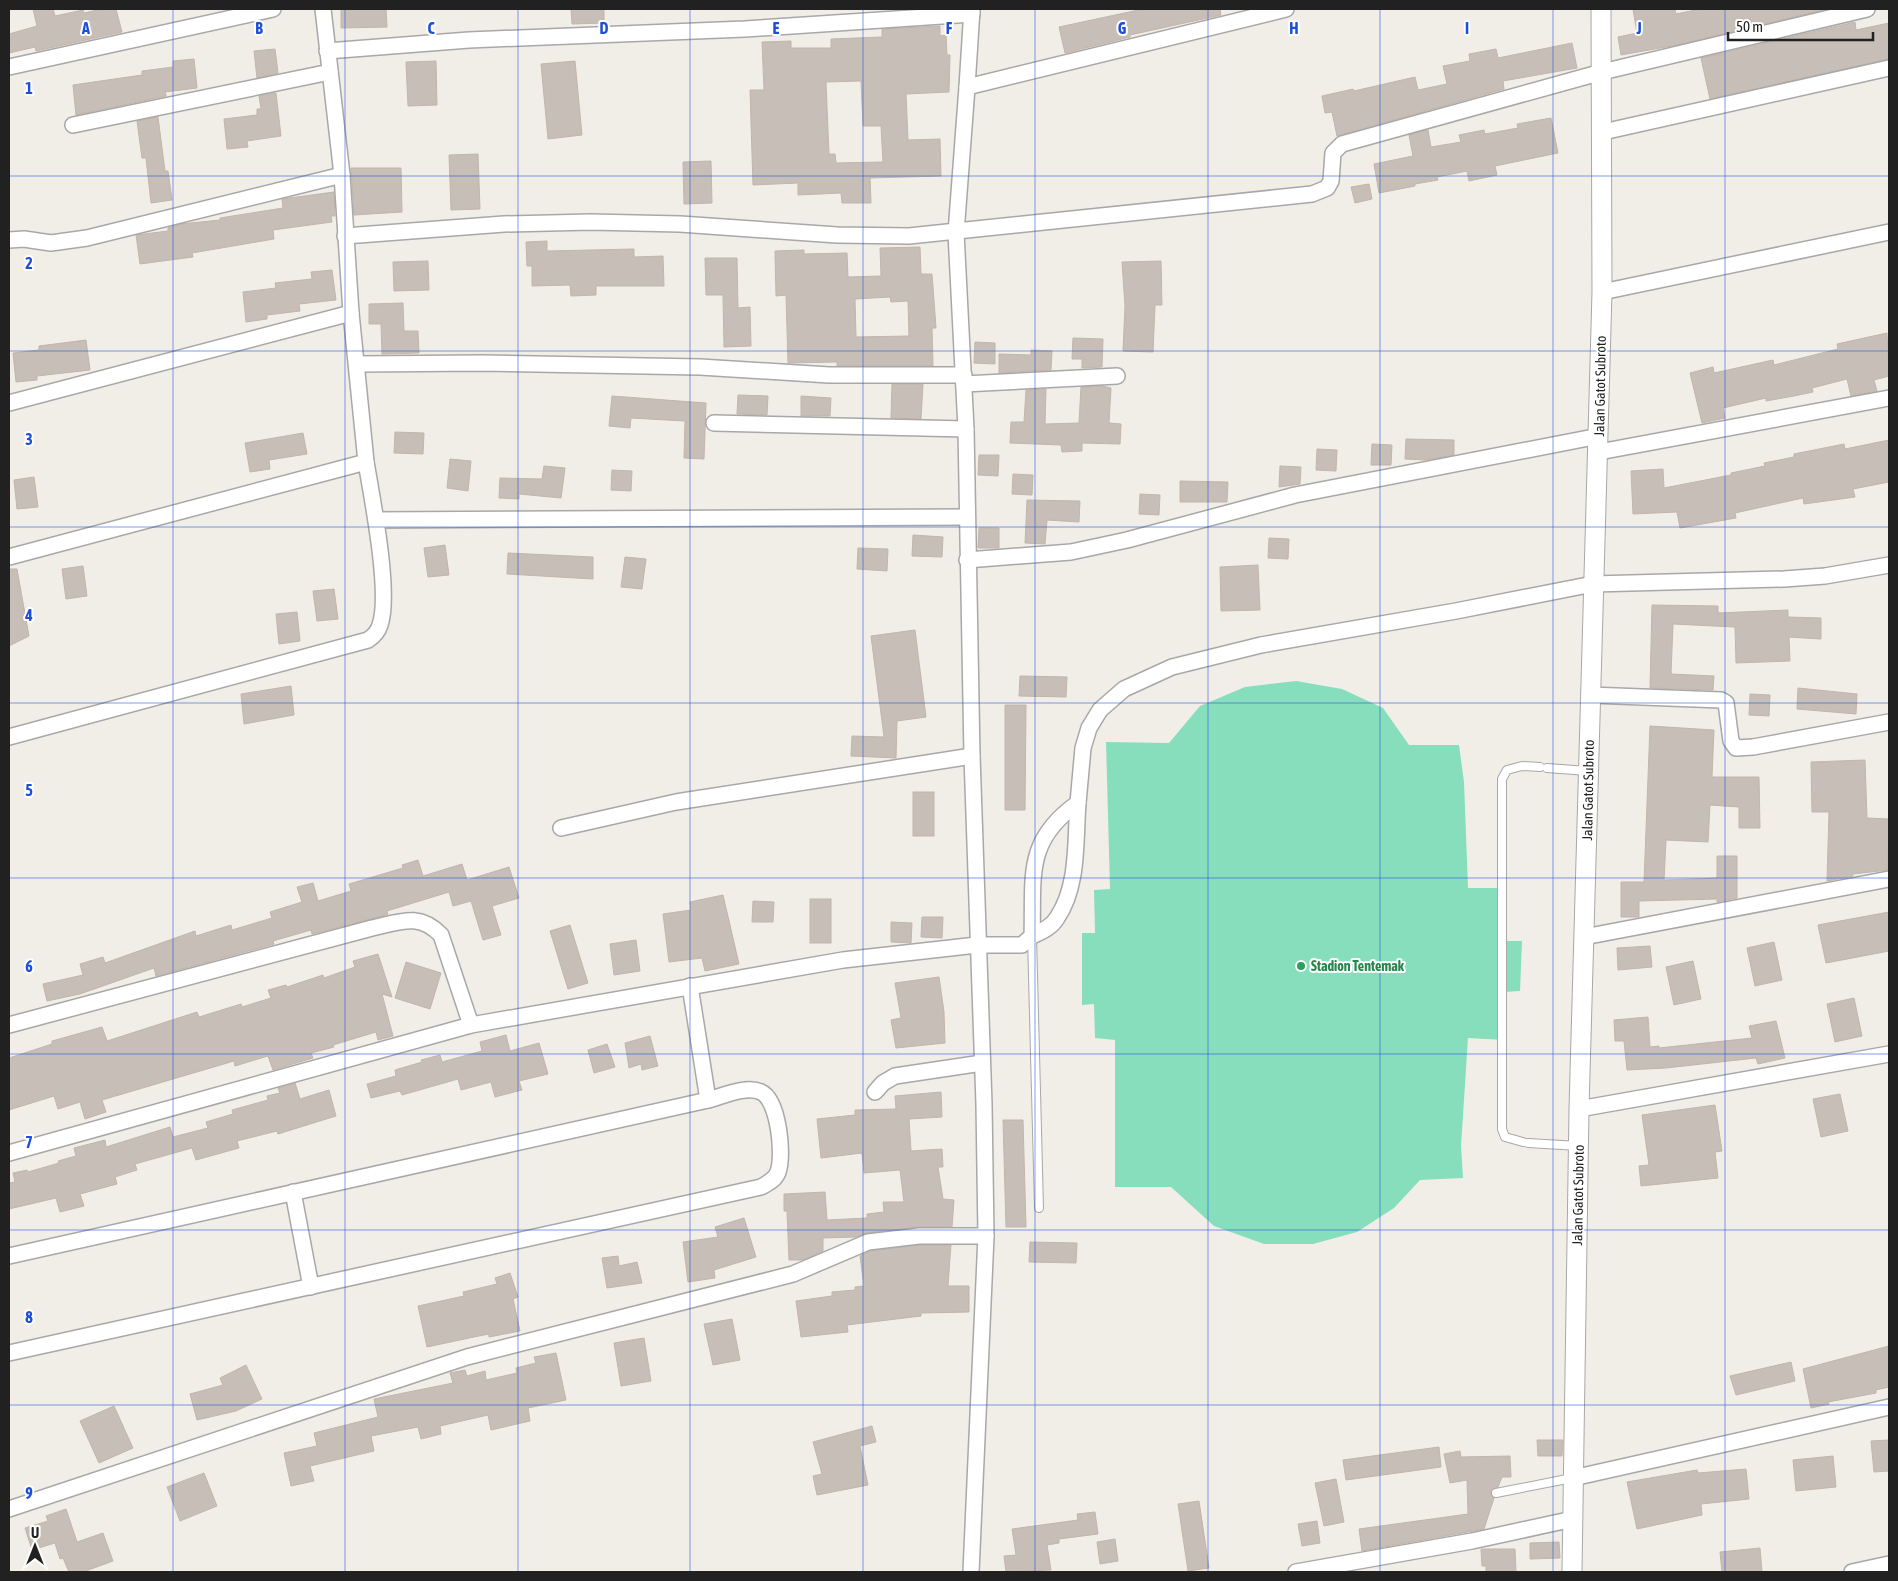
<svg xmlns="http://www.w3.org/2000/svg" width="1898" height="1581" viewBox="0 0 1898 1581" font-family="'Asap Condensed',sans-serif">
	<rect width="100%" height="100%" fill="#f1eee8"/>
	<!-- pitch -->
	<polygon fill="#87debd" points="1296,681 1342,689 1383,708 1409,745 1459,745 1464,782 1468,888 1502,888 1501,941 1522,941 1520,991 1503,992 1504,1040 1468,1038 1461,1146 1463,1178 1420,1180 1394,1208 1357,1232 1313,1244 1264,1244 1214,1226 1171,1187 1115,1187 1115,1040 1095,1038 1094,1004 1082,1005 1082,933 1095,933 1094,890 1110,889 1106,742 1169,743 1200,706 1245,687"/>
	<!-- building -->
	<g fill="#c6beb7" stroke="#c3b5aa" fill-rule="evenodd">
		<polygon points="33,9 53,9 55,16 83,10 84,13 102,9 116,9 122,32 36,51 35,47 9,53 9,34 37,26"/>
		<polygon points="341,9 386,9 387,27 341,28"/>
		<polygon points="571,9 604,9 604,23 572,24"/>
		<polygon points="1143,9 1220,9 1221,15 1130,35 1130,37 1065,53 1059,27"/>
		<polygon points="1633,9 1675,9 1676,14 1700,9 1828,9 1677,45 1621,55 1618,37 1637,33"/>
		<polygon points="1855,22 1856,30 1889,23 1889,59 1710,99 1701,58"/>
		<path d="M940,26V36L946,35L947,55H950L949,92L906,94L908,140L940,139L941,176L870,178L871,203H842L841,193L798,195V183L753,185L750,90H764L762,42L791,41V48H831V39L882,37V29ZM861,81L863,126H881L883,162L836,163L835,154H829L826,82Z"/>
		<polygon points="1572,43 1577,68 1503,81 1504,89 1337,136 1332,112 1325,113 1322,96 1353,89 1354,91 1415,77 1418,90 1447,84 1443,66 1470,61 1469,54 1496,49 1498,58"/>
		<polygon points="275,49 278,73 257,78 254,51"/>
		<polygon points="194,59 197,88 165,92 166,96 76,115 73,85 142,75 142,71 173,67 173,61"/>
		<polygon points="436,61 437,105 408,106 406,62"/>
		<polygon points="575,61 582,135 548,139 541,64"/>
		<polygon points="276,93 281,136 247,141 248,147 227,149 224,119 257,115 257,109 261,109 259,96"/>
		<polygon points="158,117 165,171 168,171 172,200 151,203 146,158 142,158 137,121"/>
		<polygon points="1551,118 1558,153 1495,166 1497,175 1469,181 1467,171 1437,177 1438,180 1415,184 1415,186 1379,193 1374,164 1413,156 1409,135 1428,130 1431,147 1461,142 1459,135 1484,130 1485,134 1518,128 1517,124"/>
		<polygon points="478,154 480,209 451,210 449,155"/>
		<polygon points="711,161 712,203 684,204 683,162"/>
		<polygon points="351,168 401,168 402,212 354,215"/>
		<polygon points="1369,184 1372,199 1355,203 1351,187"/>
		<polygon points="334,192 335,216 331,216 332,222 273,230 274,239 192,253 193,257 140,264 136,235 168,231 168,228 181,224 220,220 220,218 283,208 282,199"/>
		<polygon points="547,241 547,251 634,249 634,257 663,256 664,286 596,286 596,295 571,296 570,285 532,286 532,266 527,266 526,242"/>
		<path d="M920,247L921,274H932L936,328H932L933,366H837V362L788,363L786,295L776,296L775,251L804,250V254L847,253L848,277L881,276L880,248ZM890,297L891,302L908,301L909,336L856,337L855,299Z"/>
		<polygon points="705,258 737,258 738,308 750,307 751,346 724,347 723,295 706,295"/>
		<polygon points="428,261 429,290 394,291 393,262"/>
		<polygon points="1161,261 1162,305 1155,305 1153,352 1123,351 1125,306 1122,262"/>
		<polygon points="332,270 336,300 299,304 300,311 267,315 267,319 246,322 243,292 276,288 275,283 312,279 311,272"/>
		<polygon points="403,303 404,331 418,331 419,353 382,354 381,324 369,324 369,304"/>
		<polygon points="1887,333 1889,376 1874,380 1877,391 1851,396 1847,379 1812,388 1813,392 1794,396 1766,401 1766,398 1723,408 1725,418 1702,423 1690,373 1713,367 1714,373 1773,360 1774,365 1838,349 1837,344"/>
		<polygon points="1073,338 1103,339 1102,367 1082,368 1082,359 1072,359"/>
		<polygon points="86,340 90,370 37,376 37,380 16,382 13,353 39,350 39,346"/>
		<polygon points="975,342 995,343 995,364 974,363"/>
		<polygon points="1031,350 1052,351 1051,370 999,373 999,354 1031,355"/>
		<polygon points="892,384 923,384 921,419 891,418"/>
		<polygon points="1102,386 1111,388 1109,423 1121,424 1120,444 1082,443 1082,451 1062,452 1061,445 1010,443 1011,422 1024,422 1026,390 1046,389 1045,424 1079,423 1081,387"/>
		<polygon points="738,395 768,396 767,415 737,414"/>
		<polygon points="612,396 706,403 704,459 684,458 685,421 631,418 630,428 609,426"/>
		<polygon points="801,396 831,398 830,416 801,416"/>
		<polygon points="395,432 424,433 423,454 394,453"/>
		<polygon points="303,433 307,454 269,460 270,469 250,472 245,443"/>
		<polygon points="1406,439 1454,440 1454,455 1425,460 1405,459"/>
		<polygon points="1889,440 1889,482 1853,489 1855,497 1804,504 1803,498 1735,513 1736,518 1680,528 1677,512 1633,514 1631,471 1663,469 1664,488 1731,475 1731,473 1765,466 1764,463 1794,457 1794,454 1844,444 1845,449"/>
		<polygon points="1372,444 1392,445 1391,465 1371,465"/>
		<polygon points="1317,449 1337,450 1336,471 1316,470"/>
		<polygon points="979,455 999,455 998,476 978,475"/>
		<polygon points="450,459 471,461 468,491 447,488"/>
		<polygon points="544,466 565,468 561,498 519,494 519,499 499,498 500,478 542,479"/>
		<polygon points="1280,466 1301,467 1300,484 1279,487"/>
		<polygon points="612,470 632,471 631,491 611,490"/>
		<polygon points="1013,474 1033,475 1032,495 1012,494"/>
		<polygon points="34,477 38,507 17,509 14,480"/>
		<polygon points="1180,481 1228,482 1227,502 1180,502"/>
		<polygon points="1140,494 1160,495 1159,515 1139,514"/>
		<polygon points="1027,500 1080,501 1079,522 1047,520 1045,544 1025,543"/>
		<polygon points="979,528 999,528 999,548 978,548"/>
		<polygon points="913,535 943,537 942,557 912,556"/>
		<polygon points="1269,538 1289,539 1288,559 1268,558"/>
		<polygon points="445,545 449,575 428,577 424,548"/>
		<polygon points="858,548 888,549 887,571 857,569"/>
		<polygon points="508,553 593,557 593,579 507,574"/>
		<polygon points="625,557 646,559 642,589 621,587"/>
		<polygon points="1258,565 1260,610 1221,611 1220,567"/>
		<polygon points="83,566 87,596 66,599 62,569"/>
		<polygon points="9,569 17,569 29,636 9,646"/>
		<polygon points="334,589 338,619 317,621 313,591"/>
		<polygon points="1652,605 1718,606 1718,613 1788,610 1788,617 1821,618 1821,639 1789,637 1790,661 1736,663 1735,627 1673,624 1671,674 1714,676 1713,690 1650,688"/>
		<polygon points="297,612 300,641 279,644 276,614"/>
		<polygon points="915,630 926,717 897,721 896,758 851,756 852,736 884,737 871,636"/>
		<polygon points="1020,676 1067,677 1066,697 1019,696"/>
		<polygon points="291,686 294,715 244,724 241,694"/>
		<polygon points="1798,688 1857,694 1856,714 1797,709"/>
		<polygon points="1750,694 1770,695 1769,716 1749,715"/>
		<polygon points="1005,705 1026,705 1025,810 1005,810"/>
		<polygon points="1650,726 1714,730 1712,777 1759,777 1760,828 1739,828 1739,807 1710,805 1708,842 1666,840 1664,880 1717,878 1717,856 1737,856 1737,898 1717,902 1717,899 1639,901 1639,917 1621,917 1621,882 1644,882"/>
		<polygon points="1865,760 1867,818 1889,819 1888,870 1853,874 1853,876 1827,881 1829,812 1812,812 1811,762"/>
		<rect x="913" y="792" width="21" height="44"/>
		<polygon points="418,860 423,876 462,864 467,880 509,867 519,898 492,906 501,935 483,940 471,901 453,906 449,892 387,911 388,914 386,915 312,934 311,930 273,941 274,944 156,976 154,968 80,994 47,1001 43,984 83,975 80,964 103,957 105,963 195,931 196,936 231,925 232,930 272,918 270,912 302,902 297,887 313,883 318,901 351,891 349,884 403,868 402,865"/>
		<polygon points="723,895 739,964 705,971 702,958 669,962 663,914 691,910 690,902"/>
		<rect x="810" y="899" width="21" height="44"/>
		<polygon points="753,901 774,902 773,922 752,922"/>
		<polygon points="1889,912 1889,951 1826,963 1818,925"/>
		<polygon points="922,917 943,917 942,938 921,937"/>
		<polygon points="891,922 912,923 911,943 891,942"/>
		<polygon points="570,925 588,983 568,989 550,931"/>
		<polygon points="636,940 640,971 614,975 610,944"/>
		<polygon points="1774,942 1782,980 1755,986 1747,948"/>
		<polygon points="1650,946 1652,967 1618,970 1617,948"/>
		<polygon points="378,954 392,997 382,994 393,1036 378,1040 376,1032 333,1045 334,1047 311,1053 313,1058 273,1070 268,1056 235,1066 234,1061 102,1100 106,1112 85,1119 80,1102 58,1109 54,1096 9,1110 9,1058 52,1044 52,1041 102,1027 107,1041 197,1012 199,1017 241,1004 242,1007 271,998 268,990 286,985 287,987 323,975 324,978 355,967 353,961"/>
		<polygon points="1693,961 1701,999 1674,1005 1666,967"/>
		<polygon points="406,962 441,973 430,1009 395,998"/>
		<polygon points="939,977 944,1012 945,1043 896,1048 891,1020 901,1018 895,983"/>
		<polygon points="1854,998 1862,1036 1835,1042 1827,1004"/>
		<polygon points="1648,1017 1650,1047 1659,1046 1659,1048 1752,1038 1749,1026 1776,1021 1785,1058 1758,1064 1756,1058 1666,1068 1627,1070 1624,1041 1615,1041 1614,1020"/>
		<polygon points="506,1035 510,1051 539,1043 548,1074 519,1081 522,1090 495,1097 491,1082 461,1090 458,1079 402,1095 400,1091 371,1098 367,1084 396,1076 395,1070 422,1062 421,1060 440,1055 442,1062 482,1051 480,1042"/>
		<polygon points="650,1036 658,1066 642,1070 641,1064 629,1068 625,1043"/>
		<polygon points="607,1044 615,1067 594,1073 588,1050"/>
		<polygon points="295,1083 300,1099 329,1090 336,1116 278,1134 277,1131 237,1141 239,1148 196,1160 192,1148 135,1164 137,1170 115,1177 117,1184 80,1194 84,1206 60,1212 56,1198 9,1209 9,1183 15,1182 13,1173 27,1170 28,1172 59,1163 58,1161 76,1156 74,1148 105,1140 106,1147 170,1127 173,1137 208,1128 206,1122 233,1114 232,1110 268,1100 267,1096 280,1093 278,1088"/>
		<polygon points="941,1092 942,1117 909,1119 911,1151 942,1149 943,1167 938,1167 943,1199 954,1200 952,1227 918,1227 867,1233 856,1237 823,1238 823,1251 803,1260 789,1260 787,1211 784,1211 784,1194 825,1192 827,1220 867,1218 867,1214 884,1212 883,1202 904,1202 900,1170 864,1173 862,1153 821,1158 817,1119 855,1115 855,1110 896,1109 895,1096"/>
		<polygon points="1840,1094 1848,1131 1821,1137 1813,1099"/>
		<polygon points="1715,1105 1722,1151 1715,1152 1718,1178 1641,1186 1639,1166 1649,1165 1642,1115"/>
		<polygon points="1003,1120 1023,1120 1026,1227 1006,1227"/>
		<polygon points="744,1218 756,1257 714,1270 715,1278 688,1282 683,1242 718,1237 715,1227"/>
		<polygon points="1030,1242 1077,1243 1076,1263 1029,1262"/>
		<polygon points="920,1245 951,1245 948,1286 969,1286 969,1312 921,1313 921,1316 847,1325 848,1332 801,1337 796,1301 832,1296 832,1292 855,1290 855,1287 864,1286 860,1256 870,1251"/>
		<polygon points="618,1256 619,1266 637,1262 642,1283 607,1288 602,1258"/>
		<polygon points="510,1273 518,1297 513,1299 520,1331 489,1337 489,1334 474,1337 427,1347 418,1306 464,1296 463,1292 497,1284 495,1278"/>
		<polygon points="732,1319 740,1360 713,1365 704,1324"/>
		<polygon points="644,1338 651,1381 621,1386 614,1343"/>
		<polygon points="1889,1346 1889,1387 1876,1390 1876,1393 1828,1402 1829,1404 1811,1408 1803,1369"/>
		<polygon points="556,1353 566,1400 528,1408 530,1421 491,1430 488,1415 440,1426 441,1434 421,1439 418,1427 371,1436 374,1451 310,1466 314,1481 291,1486 284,1453 317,1446 314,1433 378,1417 374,1399 453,1383 450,1373 465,1370 467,1376 485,1371 486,1380 517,1373 516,1368 536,1363 534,1357"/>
		<polygon points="1791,1362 1795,1381 1736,1395 1730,1376"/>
		<polygon points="246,1365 262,1399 236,1411 197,1420 190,1394 223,1385 220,1378"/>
		<polygon points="114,1406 133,1448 99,1463 80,1421"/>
		<polygon points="872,1426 876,1442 860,1446 868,1485 817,1495 813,1476 822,1474 813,1442"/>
		<polygon points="1537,1440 1563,1440 1562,1456 1538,1456"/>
		<polygon points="1889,1440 1889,1471 1874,1472 1871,1441"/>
		<polygon points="1439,1447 1441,1467 1346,1480 1343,1460"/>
		<polygon points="1460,1451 1461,1457 1510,1456 1511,1477 1502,1477 1498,1487 1491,1491 1491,1495 1494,1498 1484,1529 1362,1551 1359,1529 1468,1514 1467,1480 1450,1483 1444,1454"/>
		<polygon points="1833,1456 1836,1487 1796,1491 1793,1460"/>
		<polygon points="1746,1469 1749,1499 1701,1504 1702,1515 1637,1529 1627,1482 1697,1470 1698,1473"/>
		<polygon points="204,1473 217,1506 180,1521 167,1487"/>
		<polygon points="1336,1479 1344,1522 1324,1526 1315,1483"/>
		<polygon points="1199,1501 1209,1568 1188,1571 1178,1504"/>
		<polygon points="66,1509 77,1542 103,1533 113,1561 83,1572 69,1572 63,1558 60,1559 55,1543 32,1550 25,1528 48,1521 46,1516"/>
		<polygon points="1095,1512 1098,1534 1059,1539 1059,1543 1047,1545 1051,1570 1006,1572 1004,1556 1016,1555 1012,1529 1078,1520 1077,1514"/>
		<polygon points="1317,1521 1320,1543 1302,1546 1298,1524"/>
		<polygon points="1115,1539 1118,1561 1100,1564 1097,1542"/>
		<polygon points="1559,1542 1560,1558 1530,1559 1530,1543"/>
		<polygon points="1760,1548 1762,1572 1722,1572 1720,1552"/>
		<polygon points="1481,1549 1515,1549 1516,1572 1486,1572 1486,1566 1482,1566"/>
	</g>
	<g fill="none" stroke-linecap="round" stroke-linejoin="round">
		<!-- service casing -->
		<g stroke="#a8a8a8" stroke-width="10">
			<g id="service">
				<polyline points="1547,768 1588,771"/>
				<polyline points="1032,937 1039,1208"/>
				<polyline points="1523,1142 1505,1137 1502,1129 1502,779 1507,770 1522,766 1540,767"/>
				<polyline points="1528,1143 1579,1146"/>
				<polyline points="1496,1493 1572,1478"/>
			</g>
		</g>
		<!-- minor casing -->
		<g stroke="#a8a8a8" stroke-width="18">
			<g id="minor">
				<polyline points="323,9 342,175 351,313 366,462"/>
				<polyline points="972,9 967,87 1286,9"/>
				<polyline points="327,51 469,40 745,29 972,14"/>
				<polyline points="9,67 273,9"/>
				<polyline points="967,87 956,233 966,429 972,756 984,1104 986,1236 971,1572"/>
				<polyline points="73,125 330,72"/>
				<polyline points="1603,132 1889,68"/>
				<polyline points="345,236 504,224 591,222 680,224 837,235 909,236 1312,194 1327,188 1331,181 1333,153 1342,144 1602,72 1867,9"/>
				<polyline points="9,240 24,239 51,243 87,238 342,175"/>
				<polyline points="1602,292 1889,232"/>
				<polyline points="358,364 482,363 700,367 829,375 964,375"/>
				<polyline points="964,384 1117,376"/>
				<polyline points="9,403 351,313"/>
				<polyline points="714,423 966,429"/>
				<polyline points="1599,452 1889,398"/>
				<polyline points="376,520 966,517"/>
				<path d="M9,557L366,462C372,498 391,593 380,625C378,632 374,636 368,640L9,737"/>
				<polyline points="967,560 1071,552 1127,540 1295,495 1599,436"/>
				<polyline points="1590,695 1721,700 1726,703 1731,741 1736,748 1753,747 1889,722"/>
				<polyline points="561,828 676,802 972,756"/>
				<path d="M1032,936C1041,932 1052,927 1057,918C1079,886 1075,840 1078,803"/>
				<polyline points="1584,937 1889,879"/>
				<path d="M9,1025L372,928C400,922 419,912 441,935L471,1025"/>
				<polyline points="875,1092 883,1083 895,1076 982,1063"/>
				<polyline points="1579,1109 1889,1054"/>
				<path d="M9,1153L471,1025L843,960L977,945H1022L1032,936C1034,877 1024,841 1078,803L1083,748L1089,728L1100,710L1124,689L1172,667L1261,645L1456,611L1593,584L1784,579L1825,576L1889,565"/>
				<polyline points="293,1192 311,1287"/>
				<polyline points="9,1256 708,1100 690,986"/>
				<path d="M9,1353L761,1187C768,1183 775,1180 778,1172C784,1156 779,1100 761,1092C746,1085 723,1096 708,1100"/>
				<polyline points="1573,1478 1889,1407"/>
				<polyline points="9,1509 467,1357 793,1274 868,1242 919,1236 986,1236"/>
				<polyline points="1296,1572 1472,1541 1573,1519"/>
				<polyline points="1852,1572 1889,1564"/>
			</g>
		</g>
		<!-- tertiary casing -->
		<g stroke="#a8a8a8" stroke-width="21">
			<polyline id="tertiary" points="1572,1572 1579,1109 1602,292 1601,9"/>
		</g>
		<!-- service -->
		<use href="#service" stroke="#fff" stroke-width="8"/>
		<!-- minor -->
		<use href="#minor" stroke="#fff" stroke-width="15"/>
		<!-- tertiary -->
		<use href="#tertiary" stroke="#fff" stroke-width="19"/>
	</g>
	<!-- grid -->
	<path fill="none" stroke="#1d4ed8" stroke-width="1" stroke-opacity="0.55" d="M173,9V1572M345,9V1572M518,9V1572M690,9V1572M863,9V1572M1035,9V1572M1208,9V1572M1380,9V1572M1553,9V1572M1725,9V1572M9,176H1889M9,351H1889M9,527H1889M9,703H1889M9,878H1889M9,1054H1889M9,1230H1889M9,1405H1889"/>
	<!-- markers -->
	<circle fill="#2e9e5b" stroke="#fff" stroke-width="2" cx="1301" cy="966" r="5"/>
	<g text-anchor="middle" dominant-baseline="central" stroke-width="4" stroke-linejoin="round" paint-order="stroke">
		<!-- street labels -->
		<g font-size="14" fill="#212121" stroke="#fff">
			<text transform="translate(1600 386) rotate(-89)">Jalan Gatot Subroto</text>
			<text transform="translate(1588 790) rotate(-89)">Jalan Gatot Subroto</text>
			<text transform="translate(1578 1195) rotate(-89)">Jalan Gatot Subroto</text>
		</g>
		<!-- leisure labels -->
		<g font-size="14" font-weight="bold" fill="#27864d" stroke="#fff" text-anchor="start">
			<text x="1311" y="966">Stadion Tentemak</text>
		</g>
	</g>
	<g font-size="16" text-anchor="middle" font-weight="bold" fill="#1d4ed8" stroke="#fff" stroke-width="4" stroke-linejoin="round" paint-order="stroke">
		<text x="86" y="34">A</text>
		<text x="259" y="34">B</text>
		<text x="431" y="34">C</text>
		<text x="604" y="34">D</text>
		<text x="776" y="34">E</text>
		<text x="949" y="34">F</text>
		<text x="1122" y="34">G</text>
		<text x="1294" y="34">H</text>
		<text x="1467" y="34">I</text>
		<text x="1639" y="34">J</text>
		<text x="29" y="94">1</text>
		<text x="29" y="269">2</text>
		<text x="29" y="445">3</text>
		<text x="29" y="621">4</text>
		<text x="29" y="796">5</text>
		<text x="29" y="972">6</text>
		<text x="29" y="1148">7</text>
		<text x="29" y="1323">8</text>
		<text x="29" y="1499">9</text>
	</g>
	<!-- border -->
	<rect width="1898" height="1581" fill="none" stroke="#212121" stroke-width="20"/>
	<!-- north arrow -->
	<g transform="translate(35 1546)" stroke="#ffffff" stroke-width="4" paint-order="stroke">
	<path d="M0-4L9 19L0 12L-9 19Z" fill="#212121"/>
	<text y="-8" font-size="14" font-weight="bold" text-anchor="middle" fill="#212121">U</text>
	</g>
	<!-- scale -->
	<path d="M1728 32v8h145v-8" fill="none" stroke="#212121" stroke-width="2.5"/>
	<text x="1736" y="32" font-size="15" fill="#212121" stroke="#ffffff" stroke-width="4" paint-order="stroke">50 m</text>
</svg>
